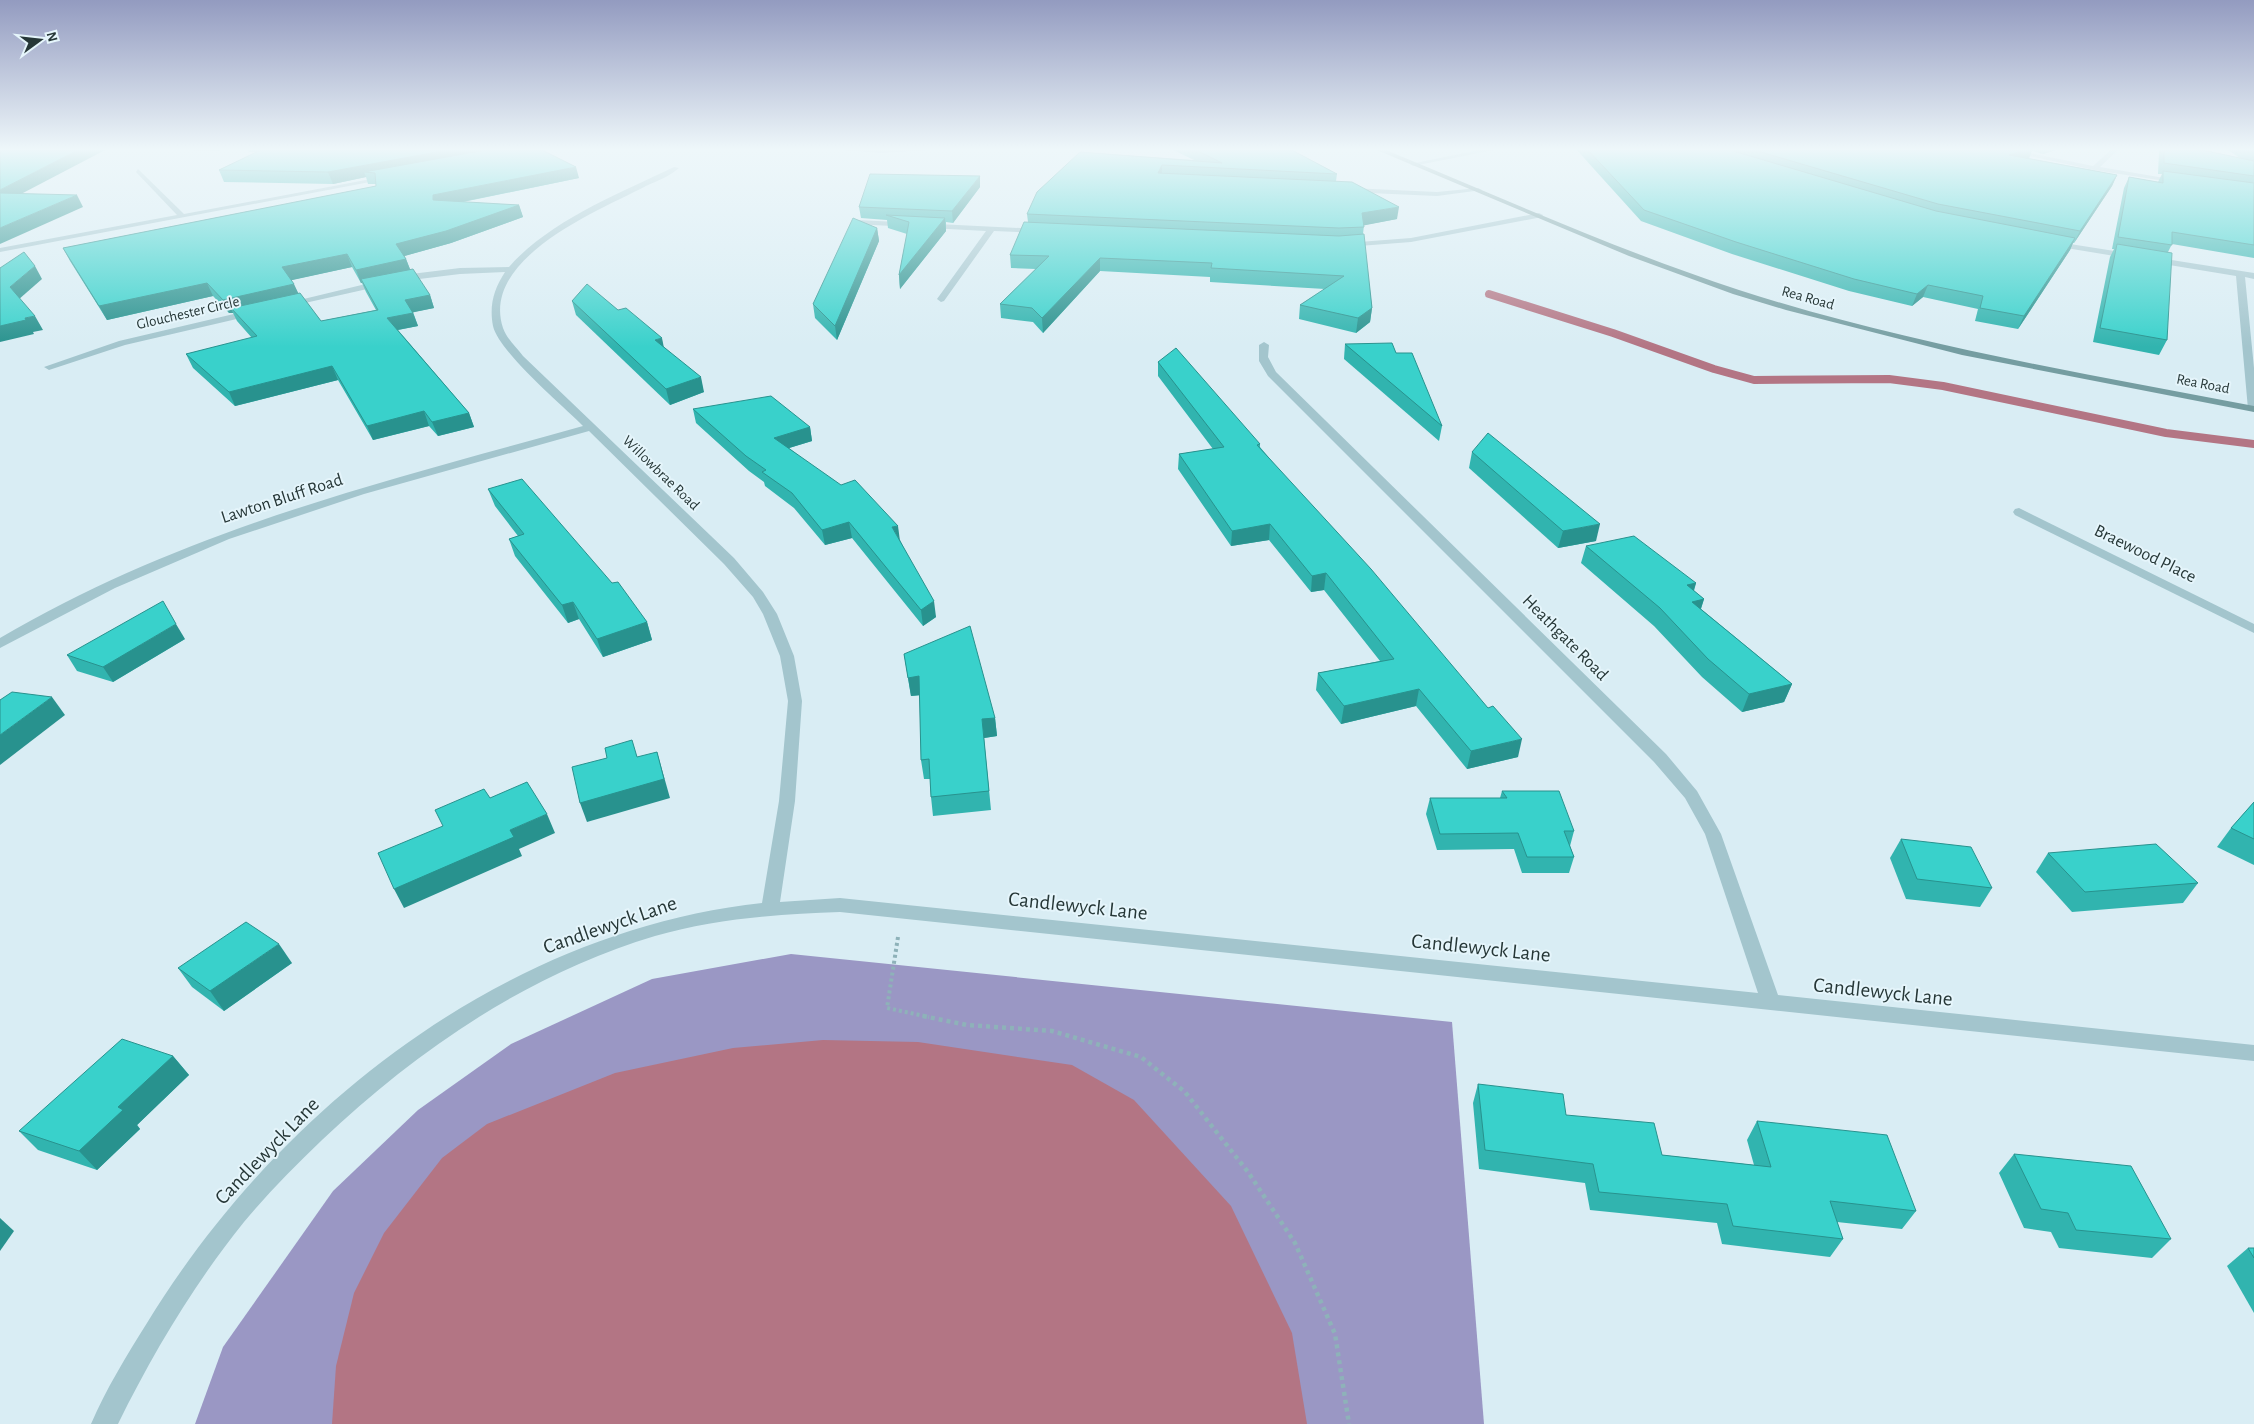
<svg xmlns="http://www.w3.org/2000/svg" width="2254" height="1424" viewBox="0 0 2254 1424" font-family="'Alegreya Sans',sans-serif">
	<rect width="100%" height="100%" fill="#d9edf4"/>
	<!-- green -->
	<g fill="#9a97c4">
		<polygon points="820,148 958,148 881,153"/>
		<polygon points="791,954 1452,1022 1484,1424 195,1424 223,1347 333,1191 418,1110 511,1044 652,979"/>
	</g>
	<!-- water -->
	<polygon fill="#b37584" points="823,1040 918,1042 1072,1065 1134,1100 1231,1206 1292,1333 1307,1424 332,1424 336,1366 354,1293 384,1233 442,1158 487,1124 615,1073 733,1048"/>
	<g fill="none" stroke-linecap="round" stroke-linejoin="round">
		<!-- stream -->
		<polyline stroke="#b37584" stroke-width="8" points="1489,294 1613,333 1714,369 1754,380 1889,379 1943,386 2166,433 2254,444"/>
		<!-- path-far1 -->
		<polyline stroke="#8eb2b9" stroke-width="4" stroke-dasharray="3 3" stroke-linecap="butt" points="898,937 887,1008 929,1017"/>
		<!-- path -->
		<polyline stroke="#8eb2b9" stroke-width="4.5" stroke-dasharray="4 4" stroke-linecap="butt" points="923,1016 967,1025 1052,1031 1141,1057 1185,1092 1248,1172 1295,1243 1335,1334 1349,1424"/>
		<!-- lane -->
		<polygon fill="#a3c5cd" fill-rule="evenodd" points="1350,188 1437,192 1478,188 1482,190 1437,196 1347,192"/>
		<!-- street -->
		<g fill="#a3c5cd" fill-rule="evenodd">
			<polygon points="535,148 549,148 520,155 517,153"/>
			<polygon points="663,148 695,148 692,150"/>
			<polygon points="1489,148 1504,148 1413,166 1410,164"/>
			<polygon points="1993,148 2006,148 2093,166 2113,148 2120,148 2100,167 2182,181 2178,183 2094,170"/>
			<path d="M674,167L679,168C670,176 657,181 646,186C598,211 480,258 503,328C507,339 516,347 523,356L734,558L763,592L777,614L794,656L802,701L795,801L780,902L840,898L1758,993L1705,834L1685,798L1654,762L1268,376L1259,361V345L1264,342L1269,345L1268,357L1276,372L1666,754L1697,791L1721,834L1778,995L2254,1045V1061L840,912C778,914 714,919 655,936C528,974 417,1050 322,1140C295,1166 268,1193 244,1222C194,1284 153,1353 118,1424H91C106,1389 127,1355 147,1323C279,1107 506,931 762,903L779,801L788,701L780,656L763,614L753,597L724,564L589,431L364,494L229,539L115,588L0,648V638C186,529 379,483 583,426C562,405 499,352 493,326C489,305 494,289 505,272L460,274L403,281L287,307L283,304L403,275L460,268L509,267C549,221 620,193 674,167Z"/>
			<polygon points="138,169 184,214 387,176 391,178 0,252 0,248 177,215 136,172"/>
			<polygon points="1539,213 1543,215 1542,217 1411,242 1346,247 1342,245 1346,243 1411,238"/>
			<polygon points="857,220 1041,229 1045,231 1041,233 994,231 944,301 941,302 937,299 986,231 854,224 853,222"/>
			<polygon points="2051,241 2254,273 2254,279 2245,277 2254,368 2254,412 2248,409 2236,276 2048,245 2048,241"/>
			<polygon points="255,309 258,310 258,314 125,345 49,370 44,367 119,341"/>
			<polygon points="2019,508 2254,624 2254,633 2015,515 2013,512 2015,509"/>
		</g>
		<!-- secondary -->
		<path fill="#759da1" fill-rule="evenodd" d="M1372,148H1381C1500,197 1617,250 1739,290C1907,344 2081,373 2254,406V412L1962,355L1786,310L1733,294L1629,256Z"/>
	</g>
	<!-- wall -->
	<g fill="#31b4af" fill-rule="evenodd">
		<polygon points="160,148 223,148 219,151 161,149"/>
		<path d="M247,148H538L579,178L463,202L519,205L523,217L451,243L404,256L406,259L410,269L430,295L434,308L413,312L418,326L398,330L469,413L474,427L438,436L429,426L373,440L338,380L235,406L193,368L186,354L252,338L237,321L233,313H229L213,296L107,320L70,261L63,248L376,186V184H368L366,177L333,184L224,182L219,170L256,152H249ZM352,267L361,283H362L366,292L376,310L321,321L298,293L291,280Z"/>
		<polygon points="1169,148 1288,148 1337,174 1336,181 1397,219 1364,225 1363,234 1372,308 1370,322 1356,333 1299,319 1300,305 1325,289 1210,282 1210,277 1100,271 1043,333 1033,322 1001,318 1000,304 1036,269 1011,268 1010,255 1028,222 1027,214 1080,152 1194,160"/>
		<polygon points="1575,148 2061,148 2043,154 2032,151 2029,158 2028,158 2117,175 2112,186 2074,243 2073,243 2070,250 2018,329 1975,321 1978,309 1923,297 1912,306 1849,291 1732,254 1641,221"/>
		<polygon points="2161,148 2193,148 2240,158 2225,148 2254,148 2254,258 2172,244 2168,252 2167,340 2159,355 2093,342 2110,257 2114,249 2112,249 2124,188 2129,177 2158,182 2162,174 2158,174 2159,152"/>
		<polygon points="980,187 953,223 946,222 946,231 900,289 899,275 907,234 888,228 887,220 861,218 859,207"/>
		<polygon points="877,228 879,241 837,340 815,318 813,304"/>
		<polygon points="572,301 664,347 704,392 670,405 576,315"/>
		<polygon points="1345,344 1396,353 1442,426 1439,441 1344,359"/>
		<polygon points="1158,362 1260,444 1260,447 1518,757 1467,769 1416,706 1341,724 1316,690 1318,673 1380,661 1324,590 1311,592 1269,540 1231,546 1178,469 1179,454 1213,449 1158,376"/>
		<polygon points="693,409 810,427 812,441 789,448 900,540 936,617 923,626 852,538 825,545 794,508 765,486 764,482 749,471 696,423"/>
		<polygon points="1472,452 1596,541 1558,548 1469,468"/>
		<polygon points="488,489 612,583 647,622 652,640 603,657 579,619 568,623 515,556 509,539 518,536 495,506"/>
		<polygon points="1586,546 1696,583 1694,591 1704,599 1701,609 1792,684 1784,702 1742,712 1702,677 1654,626 1581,563"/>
		<polygon points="185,639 113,682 77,671 67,655"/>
		<polygon points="904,654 995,718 997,736 984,738 991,810 933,816 931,797 930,779 924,779 921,760 920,695 911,696"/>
		<polygon points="1502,791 1574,831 1570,846 1574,857 1569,873 1522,873 1514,849 1437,850 1426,814 1430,798 1500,798"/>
		<polygon points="2254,802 2254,865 2217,847 2231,828"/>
		<polygon points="1901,839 1992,888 1980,907 1906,899 1890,858"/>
		<polygon points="2048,853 2198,883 2183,903 2072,912 2036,872"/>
		<polygon points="292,963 224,1011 192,987 178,968"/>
		<polygon points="173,1056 189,1075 137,1125 140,1129 97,1170 38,1150 19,1131"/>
		<polygon points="1478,1084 1566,1115 1662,1155 1754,1165 1747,1140 1757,1121 1916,1211 1902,1229 1837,1222 1843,1239 1830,1257 1722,1244 1717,1223 1590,1210 1585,1183 1479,1169 1473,1103"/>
		<polygon points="2014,1154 2171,1239 2152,1258 2059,1248 2051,1232 2024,1228 1999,1173"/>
		<polygon points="2248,1248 2254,1248 2254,1313 2227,1266"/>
	</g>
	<!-- shaded-wall -->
	<g fill="#28928e">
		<polygon points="82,148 109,148 0,205 0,190"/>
		<polygon points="217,148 223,148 219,151"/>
		<polygon points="459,148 520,148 375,173 364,172 366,177 333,184 328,172"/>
		<polygon points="2032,148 2033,148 2029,158 2005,165 2009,155"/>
		<polygon points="2045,148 2061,148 2043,154"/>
		<polygon points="1162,165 1162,177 1158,173"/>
		<polygon points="576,167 579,178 437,207 433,200 433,195"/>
		<polygon points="2117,175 2112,186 2074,243 2080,231"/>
		<polygon points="980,176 980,187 953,223 952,211"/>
		<polygon points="77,195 83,207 0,244 0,228"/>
		<polygon points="519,205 523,217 451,243 401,257 396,244"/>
		<polygon points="1399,207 1397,219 1361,226 1362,213"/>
		<polygon points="945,218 946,231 900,289 899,275"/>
		<polygon points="877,228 879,241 837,340 835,326"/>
		<polygon points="2075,238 2070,250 2018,329 2024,316"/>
		<polygon points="347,254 352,267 288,281 282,267"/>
		<polygon points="1100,258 1100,271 1043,333 1042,318"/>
		<polygon points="406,259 411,272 361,279 362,283 361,283 356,270"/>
		<polygon points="35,266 42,279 18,300 10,287"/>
		<polygon points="207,283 213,296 107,320 99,306"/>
		<polygon points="294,284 300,297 231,308 233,313 229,313 223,300"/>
		<polygon points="1928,285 1923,297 1912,306 1917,294"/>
		<polygon points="430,295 434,308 410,313 405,300"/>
		<polygon points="1372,308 1370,322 1356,333 1358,318"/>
		<polygon points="413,313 418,326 392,331 387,318"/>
		<polygon points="35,316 43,330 33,332 34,334 0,342 0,326 25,318"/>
		<polygon points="662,338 665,353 655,340"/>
		<polygon points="332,366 338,380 235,406 229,392"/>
		<polygon points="701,377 704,392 670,405 666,389"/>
		<polygon points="424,411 429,426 373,440 367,426"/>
		<polygon points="469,413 474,427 438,436 432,422"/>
		<polygon points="810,427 812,441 776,452 774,438"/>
		<polygon points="849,522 852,538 825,545 822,530"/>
		<polygon points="1270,524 1269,540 1231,546 1232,531"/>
		<polygon points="1600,524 1596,541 1558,548 1563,531"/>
		<polygon points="898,526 900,541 892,527"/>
		<polygon points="1326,573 1324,590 1311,592 1312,576"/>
		<polygon points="1696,583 1690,601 1687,585"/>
		<polygon points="1704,599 1698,617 1692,602"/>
		<polygon points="934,601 936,617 923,626 921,610"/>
		<polygon points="573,602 579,619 568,623 562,605"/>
		<polygon points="647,622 652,640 603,657 597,639"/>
		<polygon points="176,624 185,639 113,682 103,667"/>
		<polygon points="919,676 922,695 911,696 908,678"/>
		<polygon points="1792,684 1784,702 1742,712 1749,694"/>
		<polygon points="1419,689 1416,706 1341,724 1344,706"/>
		<polygon points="52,697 65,715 0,765 0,735"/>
		<polygon points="995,718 997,736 984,738 982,719"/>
		<polygon points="1522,739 1518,757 1467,769 1471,751"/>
		<polygon points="657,752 670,798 587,822 580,803"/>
		<polygon points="547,814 555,833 519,849 522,856 404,908 394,889 510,830"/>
		<polygon points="279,944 292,963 224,1011 210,991"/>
		<polygon points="173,1056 189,1075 137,1125 140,1129 97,1170 79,1151 118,1107"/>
		<polygon points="0,1218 14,1231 0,1251"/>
	</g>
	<!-- building -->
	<g fill="#39d1cb" stroke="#28928e">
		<polygon points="0,148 82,148 0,190"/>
		<polygon points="265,148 459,148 328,172 219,170"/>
		<polygon points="496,148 538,148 576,167 433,195 433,200 519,205 446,231 396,244 406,259 356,270 347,254 282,267 294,284 223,300 207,283 99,306 63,248 376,186 375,173 364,172"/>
		<polygon points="1192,148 1288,148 1337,174 1162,165 1158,173 1352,182 1399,207 1362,213 1364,227 1339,228 1027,214 1037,192 1080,152 1222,163"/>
		<polygon points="1586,148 1723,148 1936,211 2075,238 2024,316 1980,308 1983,296 1928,285 1917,294 1854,279 1736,242 1644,210"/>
		<polygon points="1747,148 2032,148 2009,155 2117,175 2080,231 1938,204"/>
		<polygon points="2164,148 2193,148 2254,161 2254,176 2164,163"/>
		<polygon points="2246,148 2254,148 2254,153"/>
		<polygon points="2163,171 2254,183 2254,245 2172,232 2172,245 2118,237 2129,177 2163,183"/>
		<polygon points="870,174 980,176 952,211 859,207"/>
		<polygon points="0,193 77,195 0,228"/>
		<polygon points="886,215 945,218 899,275 909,222"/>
		<polygon points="853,218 877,228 835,326 813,304"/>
		<polygon points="1024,222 1339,236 1364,234 1372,308 1358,318 1300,305 1344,276 1211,268 1212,263 1100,258 1042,318 1032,308 1000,304 1049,256 1010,255"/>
		<polygon points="2117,244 2172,253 2167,340 2100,328"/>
		<polygon points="24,252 35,266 10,287 35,316 25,318 26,320 0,326 0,268"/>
		<polygon points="413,269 430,295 405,300 413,313 387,318 469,413 432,422 424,411 367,426 332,366 229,392 186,354 257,336 231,308 300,293 321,321 378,310 361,279"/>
		<polygon points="587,284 618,310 626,308 662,338 655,340 701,377 666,389 572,301"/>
		<polygon points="1392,343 1396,353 1412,353 1442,426 1345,344"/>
		<polygon points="1176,348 1260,444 1257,445 1371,569 1488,708 1493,706 1522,739 1471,751 1419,689 1344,706 1318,673 1394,659 1326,573 1312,576 1270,524 1232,531 1179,454 1224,447 1158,362"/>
		<polygon points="771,396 810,427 774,438 841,485 855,480 898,526 892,527 934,601 921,610 849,522 822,530 792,493 762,472 766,470 746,456 693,409"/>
		<polygon points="1488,433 1600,524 1563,531 1472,452"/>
		<polygon points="522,479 612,583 618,582 647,622 597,639 573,602 562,605 509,539 524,534 488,489"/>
		<polygon points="1634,536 1696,583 1687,585 1704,599 1692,602 1792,684 1749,694 1708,659 1660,608 1586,546"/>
		<polygon points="163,601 176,624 103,667 67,655"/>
		<polygon points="970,626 995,718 982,719 989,791 931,797 929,759 921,760 919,676 908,678 904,654"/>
		<polygon points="12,692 52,697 0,735 0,700"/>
		<polygon points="632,740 637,757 657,752 664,779 580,803 572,767 607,758 605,748"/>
		<polygon points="527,782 547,814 510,830 514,837 394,889 378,853 443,826 435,810 484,789 490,798"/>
		<polygon points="1502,791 1559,791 1574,831 1564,831 1574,857 1527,857 1518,833 1440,834 1430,798 1507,798"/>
		<polygon points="2254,802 2254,839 2231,828"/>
		<polygon points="1901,839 1971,847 1992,888 1917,879"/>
		<polygon points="2156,844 2198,883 2085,892 2048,853"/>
		<polygon points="246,922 279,944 210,991 178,968"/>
		<polygon points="122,1039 173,1056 118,1107 123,1110 79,1151 19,1131"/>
		<polygon points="1478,1084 1563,1094 1566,1115 1654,1123 1662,1155 1771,1167 1757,1121 1887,1135 1916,1211 1830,1201 1843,1239 1733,1226 1727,1204 1599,1192 1593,1164 1485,1150"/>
		<polygon points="2014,1154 2131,1166 2171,1239 2076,1230 2068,1213 2041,1209"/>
		<polygon points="2248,1248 2254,1248 2254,1258"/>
	</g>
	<!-- sky -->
	<linearGradient id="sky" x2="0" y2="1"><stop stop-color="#939bc0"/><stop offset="0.43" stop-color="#eef7fa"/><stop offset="1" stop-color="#eef7fa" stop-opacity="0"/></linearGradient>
	<rect width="2254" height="347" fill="url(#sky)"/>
	<g text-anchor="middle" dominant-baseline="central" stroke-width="4" stroke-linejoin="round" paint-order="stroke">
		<!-- far-street labels -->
		<g font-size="15" fill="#263737" stroke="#e5f5fb">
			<text transform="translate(1808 298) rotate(16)">Rea Road</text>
			<text transform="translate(188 313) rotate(-13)">Glouchester Circle</text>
			<text transform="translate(2203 384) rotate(11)">Rea Road</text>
			<text transform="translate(661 473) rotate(44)">Willowbrae Road</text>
		</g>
		<!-- street labels -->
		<g font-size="18" fill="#263737" stroke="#e5f5fb">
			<text transform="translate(282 499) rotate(-18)">Lawton Bluff Road</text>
			<text transform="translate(2145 554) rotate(26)">Braewood Place</text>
			<text transform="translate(1565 638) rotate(45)">Heathgate Road</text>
		</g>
		<!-- near-street labels -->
		<g font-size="21" fill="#263737" stroke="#e5f5fb">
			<text transform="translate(1078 906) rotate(6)">Candlewyck Lane</text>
			<text transform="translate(610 925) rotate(-19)">Candlewyck Lane</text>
			<text transform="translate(1481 948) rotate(6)">Candlewyck Lane</text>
			<text transform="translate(1883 992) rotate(6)">Candlewyck Lane</text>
			<text transform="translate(267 1151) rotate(-46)">Candlewyck Lane</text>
		</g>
	</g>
	<!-- north arrow -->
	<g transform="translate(40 40) rotate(75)" stroke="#e5f5fb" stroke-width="4" paint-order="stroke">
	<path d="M0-4L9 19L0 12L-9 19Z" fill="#263737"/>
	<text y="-8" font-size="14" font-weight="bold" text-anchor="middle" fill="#263737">N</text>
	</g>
</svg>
